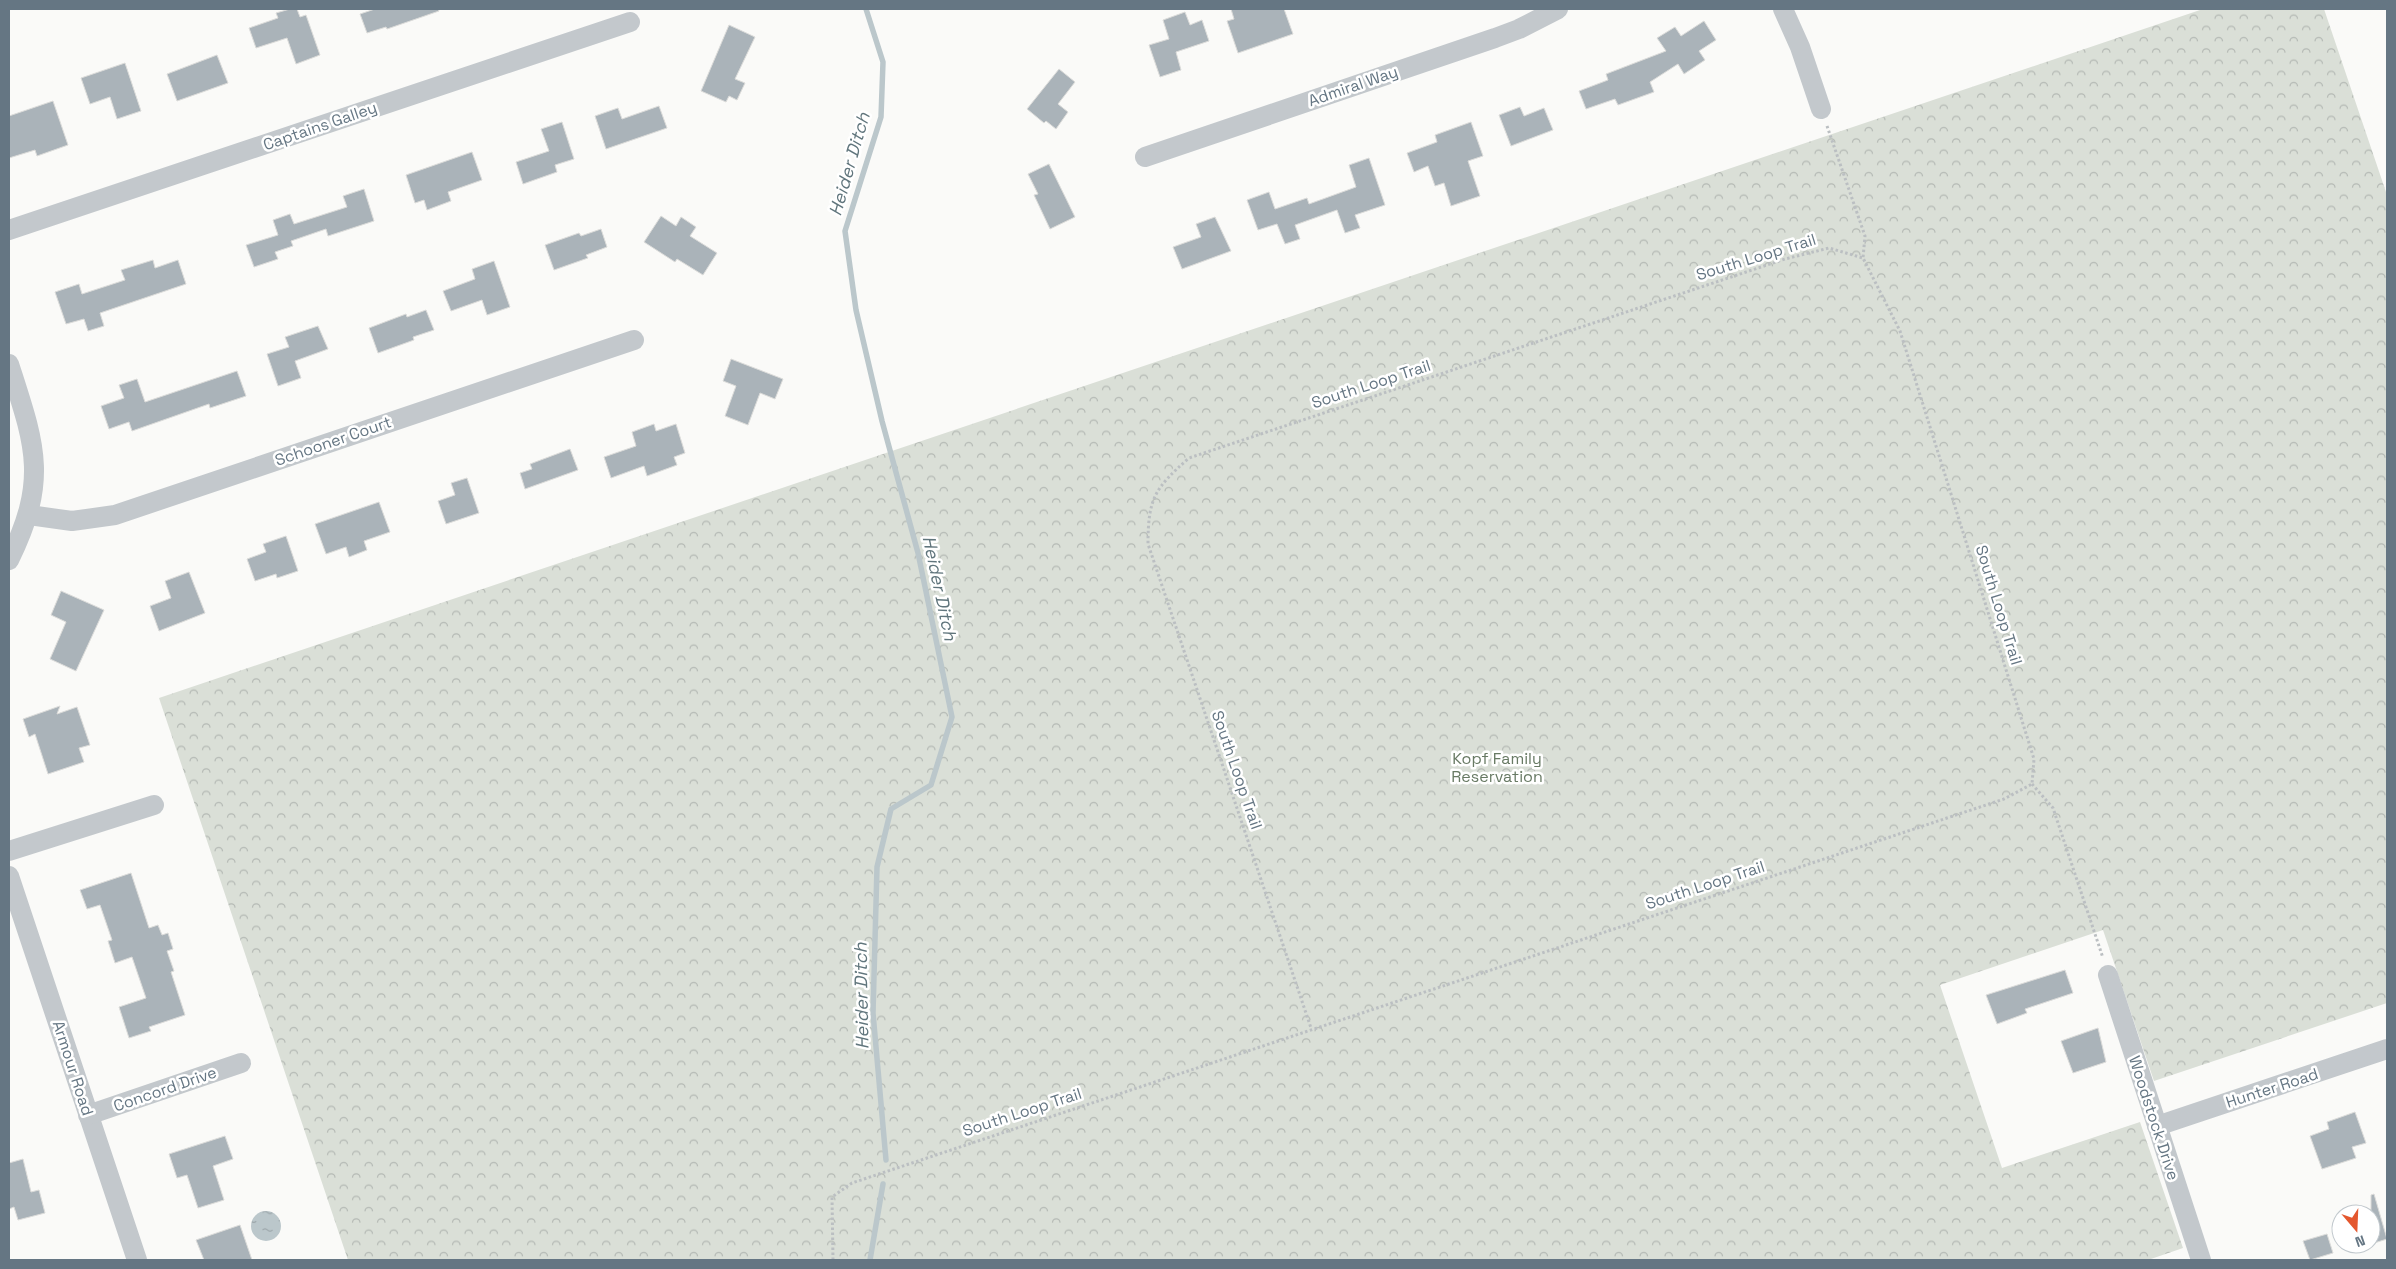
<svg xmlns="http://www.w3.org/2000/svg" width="2396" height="1269" viewBox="0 0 2396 1269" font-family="'Space Grotesk',sans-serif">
	<defs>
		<pattern id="park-crowns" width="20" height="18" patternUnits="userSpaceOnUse" patternTransform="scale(1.25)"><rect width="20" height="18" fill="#dadfd7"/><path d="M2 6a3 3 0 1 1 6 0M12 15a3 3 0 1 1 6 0" fill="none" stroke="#b4b9b4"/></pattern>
		<pattern id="water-ripples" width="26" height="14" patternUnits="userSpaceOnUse" patternTransform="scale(1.25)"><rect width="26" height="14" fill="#bbc7cb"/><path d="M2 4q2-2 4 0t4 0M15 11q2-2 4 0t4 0" fill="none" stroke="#9ca6aa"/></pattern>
	</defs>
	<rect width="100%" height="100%" fill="#fafaf8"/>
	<!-- park -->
	<polygon fill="url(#park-crowns)" points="2203,9 2324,9 2387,195 2387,1003 2154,1081 2103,930 1940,985 2002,1168 2140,1122 2183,1248 2148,1260 348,1260 159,698"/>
	<!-- water -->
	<circle fill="url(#water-ripples)" cx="266" cy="1226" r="15"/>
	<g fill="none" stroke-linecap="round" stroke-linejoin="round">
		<!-- stream -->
		<g stroke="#bbc7cb" stroke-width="5.5">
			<polyline points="866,9 883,62 881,117 845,231 856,310 882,421 918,553 952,717 931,785 891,809 877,867 873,1013 886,1160"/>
			<polyline points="870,1260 883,1184"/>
		</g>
	</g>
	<!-- building -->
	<g fill="#aab3b9" stroke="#dcdcda">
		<polygon points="290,9 297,9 300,17 306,15 320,55 296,64 287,38 256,48 249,28 278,18 276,13"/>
		<polygon points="375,9 438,9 439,11 387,29 386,27 367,33 360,14"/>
		<polygon points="1231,9 1284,9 1293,34 1238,53 1227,21 1234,19"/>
		<polygon points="1185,12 1190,25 1202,20 1209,41 1176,52 1181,70 1160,77 1149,45 1169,39 1163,20"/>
		<polygon points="1704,21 1716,40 1699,51 1705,60 1684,74 1678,64 1650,82 1654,92 1618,105 1615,99 1586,109 1579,91 1608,80 1606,74 1666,51 1657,38 1675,27 1681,36"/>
		<polygon points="729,25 755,37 735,79 745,83 737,100 729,96 726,102 701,91"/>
		<polygon points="217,55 228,83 177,101 167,74"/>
		<polygon points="125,63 141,111 117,119 110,97 90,104 81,78"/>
		<polygon points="1059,69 1075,82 1058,104 1068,112 1056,129 1046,121 1044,123 1027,109"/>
		<polygon points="53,101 68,145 37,156 35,150 9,158 9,116"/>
		<polygon points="659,106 667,128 606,149 595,116 618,108 622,119"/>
		<polygon points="1520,107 1524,116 1544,108 1553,130 1511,146 1499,115"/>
		<polygon points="562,122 574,159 555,165 557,172 523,184 516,162 549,151 541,129"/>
		<polygon points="1471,122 1483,156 1468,161 1480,196 1451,206 1444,183 1435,186 1428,166 1414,172 1407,153 1437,142 1435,135"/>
		<polygon points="472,152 482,180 448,192 451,201 427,210 424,200 415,203 406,175"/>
		<polygon points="1369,158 1385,205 1355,215 1360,228 1345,233 1337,210 1295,225 1300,239 1285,244 1277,224 1258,230 1247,200 1269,192 1275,209 1307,198 1309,204 1356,187 1349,165"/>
		<polygon points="1049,164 1075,217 1050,229 1034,195 1038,194 1028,174"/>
		<polygon points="364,189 374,221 328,236 326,229 291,241 293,246 275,252 278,259 254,267 246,245 278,235 273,220 290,214 294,224 347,207 343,196"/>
		<polygon points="661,216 676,226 681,217 696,227 690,236 717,253 703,275 677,259 675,262 644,242"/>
		<polygon points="1215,217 1231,251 1182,269 1173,247 1201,237 1196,224"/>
		<polygon points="601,229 607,247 586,255 588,258 554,270 545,245 579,233 581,236"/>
		<polygon points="153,260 155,268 178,260 186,284 100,313 104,326 88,331 84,319 66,324 55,292 79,284 82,294 125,280 121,270"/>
		<polygon points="494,261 510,307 487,315 482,300 451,311 443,291 475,279 472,269"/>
		<polygon points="426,310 434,330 413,337 414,340 378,353 369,328 406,314 407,317"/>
		<polygon points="318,326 328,349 295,361 301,378 278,386 267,354 289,347 285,337"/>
		<polygon points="731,359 783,379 775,399 760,393 748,425 725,416 736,386 723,381"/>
		<polygon points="237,371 246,396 210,408 209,404 132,431 129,422 109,429 101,406 124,398 119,385 137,379 145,402"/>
		<polygon points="654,424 656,431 676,424 685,453 674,457 677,465 647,476 644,466 611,478 604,457 636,446 632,432"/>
		<polygon points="570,449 578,470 525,489 520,473 532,469 530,464"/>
		<polygon points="467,478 479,513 446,524 438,501 455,495 451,483"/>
		<polygon points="379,502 390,532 364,541 367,550 349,557 346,547 326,554 315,524"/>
		<polygon points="286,536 298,571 277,578 276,574 255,581 247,559 266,552 263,544"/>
		<polygon points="189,572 205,613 159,631 150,606 171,598 165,581"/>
		<polygon points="61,591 104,610 76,671 50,659 66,622 51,615"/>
		<polygon points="60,706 57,714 77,707 90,745 79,748 84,762 48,774 35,734 29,737 23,719"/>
		<polygon points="131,873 149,928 158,925 162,935 168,933 173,949 167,951 174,971 171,972 185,1015 149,1027 151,1031 129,1038 119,1007 146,998 132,957 115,963 108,941 112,940 100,905 87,909 80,890"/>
		<polygon points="2065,970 2073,993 2025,1009 2027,1013 1997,1024 1986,995"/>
		<polygon points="2098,1028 2106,1062 2073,1073 2061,1041"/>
		<polygon points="2355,1112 2366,1143 2352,1147 2356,1158 2322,1169 2310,1136 2329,1129 2327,1122"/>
		<polygon points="225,1136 233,1159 213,1166 224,1200 198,1208 187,1175 177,1178 169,1154"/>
		<polygon points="23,1159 31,1192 39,1190 45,1213 18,1220 14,1207 9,1209 9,1163"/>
		<polygon points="2374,1194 2387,1239 2371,1244 2371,1195"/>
		<polygon points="240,1225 252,1260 204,1260 196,1240"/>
		<polygon points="2327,1234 2333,1253 2310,1260 2303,1241"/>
	</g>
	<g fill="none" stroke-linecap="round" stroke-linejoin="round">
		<!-- path -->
		<g stroke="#bbbfc2" stroke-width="3" stroke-dasharray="2.5 2.5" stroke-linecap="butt">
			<polyline points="1827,126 1865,236 1863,258"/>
			<polyline points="2032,784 2053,808 2103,958"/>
			<path d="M833,1260L832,1197L852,1183L2004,799L2032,784L2034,759L1900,331L1863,258L1829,248L1785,259L1189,458C1155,488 1148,498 1148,544L1311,1028"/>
		</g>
		<!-- minor -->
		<g stroke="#c3c8cc" stroke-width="20">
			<polyline points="1783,9 1800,47 1821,109"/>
			<polyline points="1145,157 1495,38 1519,29 1558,9"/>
			<polyline points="9,230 630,22"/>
			<path d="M9,364C35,445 49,479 9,560"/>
			<polyline points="29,515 72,521 115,515 634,340"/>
			<polyline points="9,851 154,805"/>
			<polyline points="9,876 137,1260"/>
			<polyline points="2108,975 2201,1260"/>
			<polyline points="88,1115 241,1063"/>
			<polyline points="2157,1126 2387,1049"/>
		</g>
	</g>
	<g text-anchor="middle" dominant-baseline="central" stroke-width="5" stroke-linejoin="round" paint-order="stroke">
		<!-- street labels -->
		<g font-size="16" fill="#657683" stroke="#fff">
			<text transform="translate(1353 86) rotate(-19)">Admiral Way</text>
			<text transform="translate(320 126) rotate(-19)">Captains Galley</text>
			<text transform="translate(1756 257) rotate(-17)">South Loop Trail</text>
			<text transform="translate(1371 384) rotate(-18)">South Loop Trail</text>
			<text transform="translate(333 441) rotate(-19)">Schooner Court</text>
			<text transform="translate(1999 605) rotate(73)">South Loop Trail</text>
			<text transform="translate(1237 770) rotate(71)">South Loop Trail</text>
			<text transform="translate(1705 885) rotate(-18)">South Loop Trail</text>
			<text transform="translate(73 1068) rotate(72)">Armour Road</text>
			<text transform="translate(2272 1088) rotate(-18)">Hunter Road</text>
			<text transform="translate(165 1089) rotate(-19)">Concord Drive</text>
			<text transform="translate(1022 1112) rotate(-18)">South Loop Trail</text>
			<text transform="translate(2154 1118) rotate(72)">Woodstock Drive</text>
		</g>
		<!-- park labels -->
		<g font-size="16" fill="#687a64" stroke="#fff">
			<text x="1497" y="758">Kopf Family<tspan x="1497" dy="18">Reservation</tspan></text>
		</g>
		<!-- water labels -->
		<g font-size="18" font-style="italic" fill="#60757c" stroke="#fff">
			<text transform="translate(849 164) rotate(-74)">Heider Ditch</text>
			<text transform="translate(940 588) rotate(78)">Heider Ditch</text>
			<text transform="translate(861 996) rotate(-91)">Heider Ditch</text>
		</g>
	</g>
	<!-- border -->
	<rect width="2396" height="1269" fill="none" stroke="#657683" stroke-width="20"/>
	<!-- north arrow -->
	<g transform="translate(2356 1229) rotate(161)"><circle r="24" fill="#ffffff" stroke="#c1c8cd"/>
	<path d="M0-4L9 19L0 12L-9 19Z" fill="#e4572e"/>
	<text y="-8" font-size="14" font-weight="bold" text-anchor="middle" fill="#657683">N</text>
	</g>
</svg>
